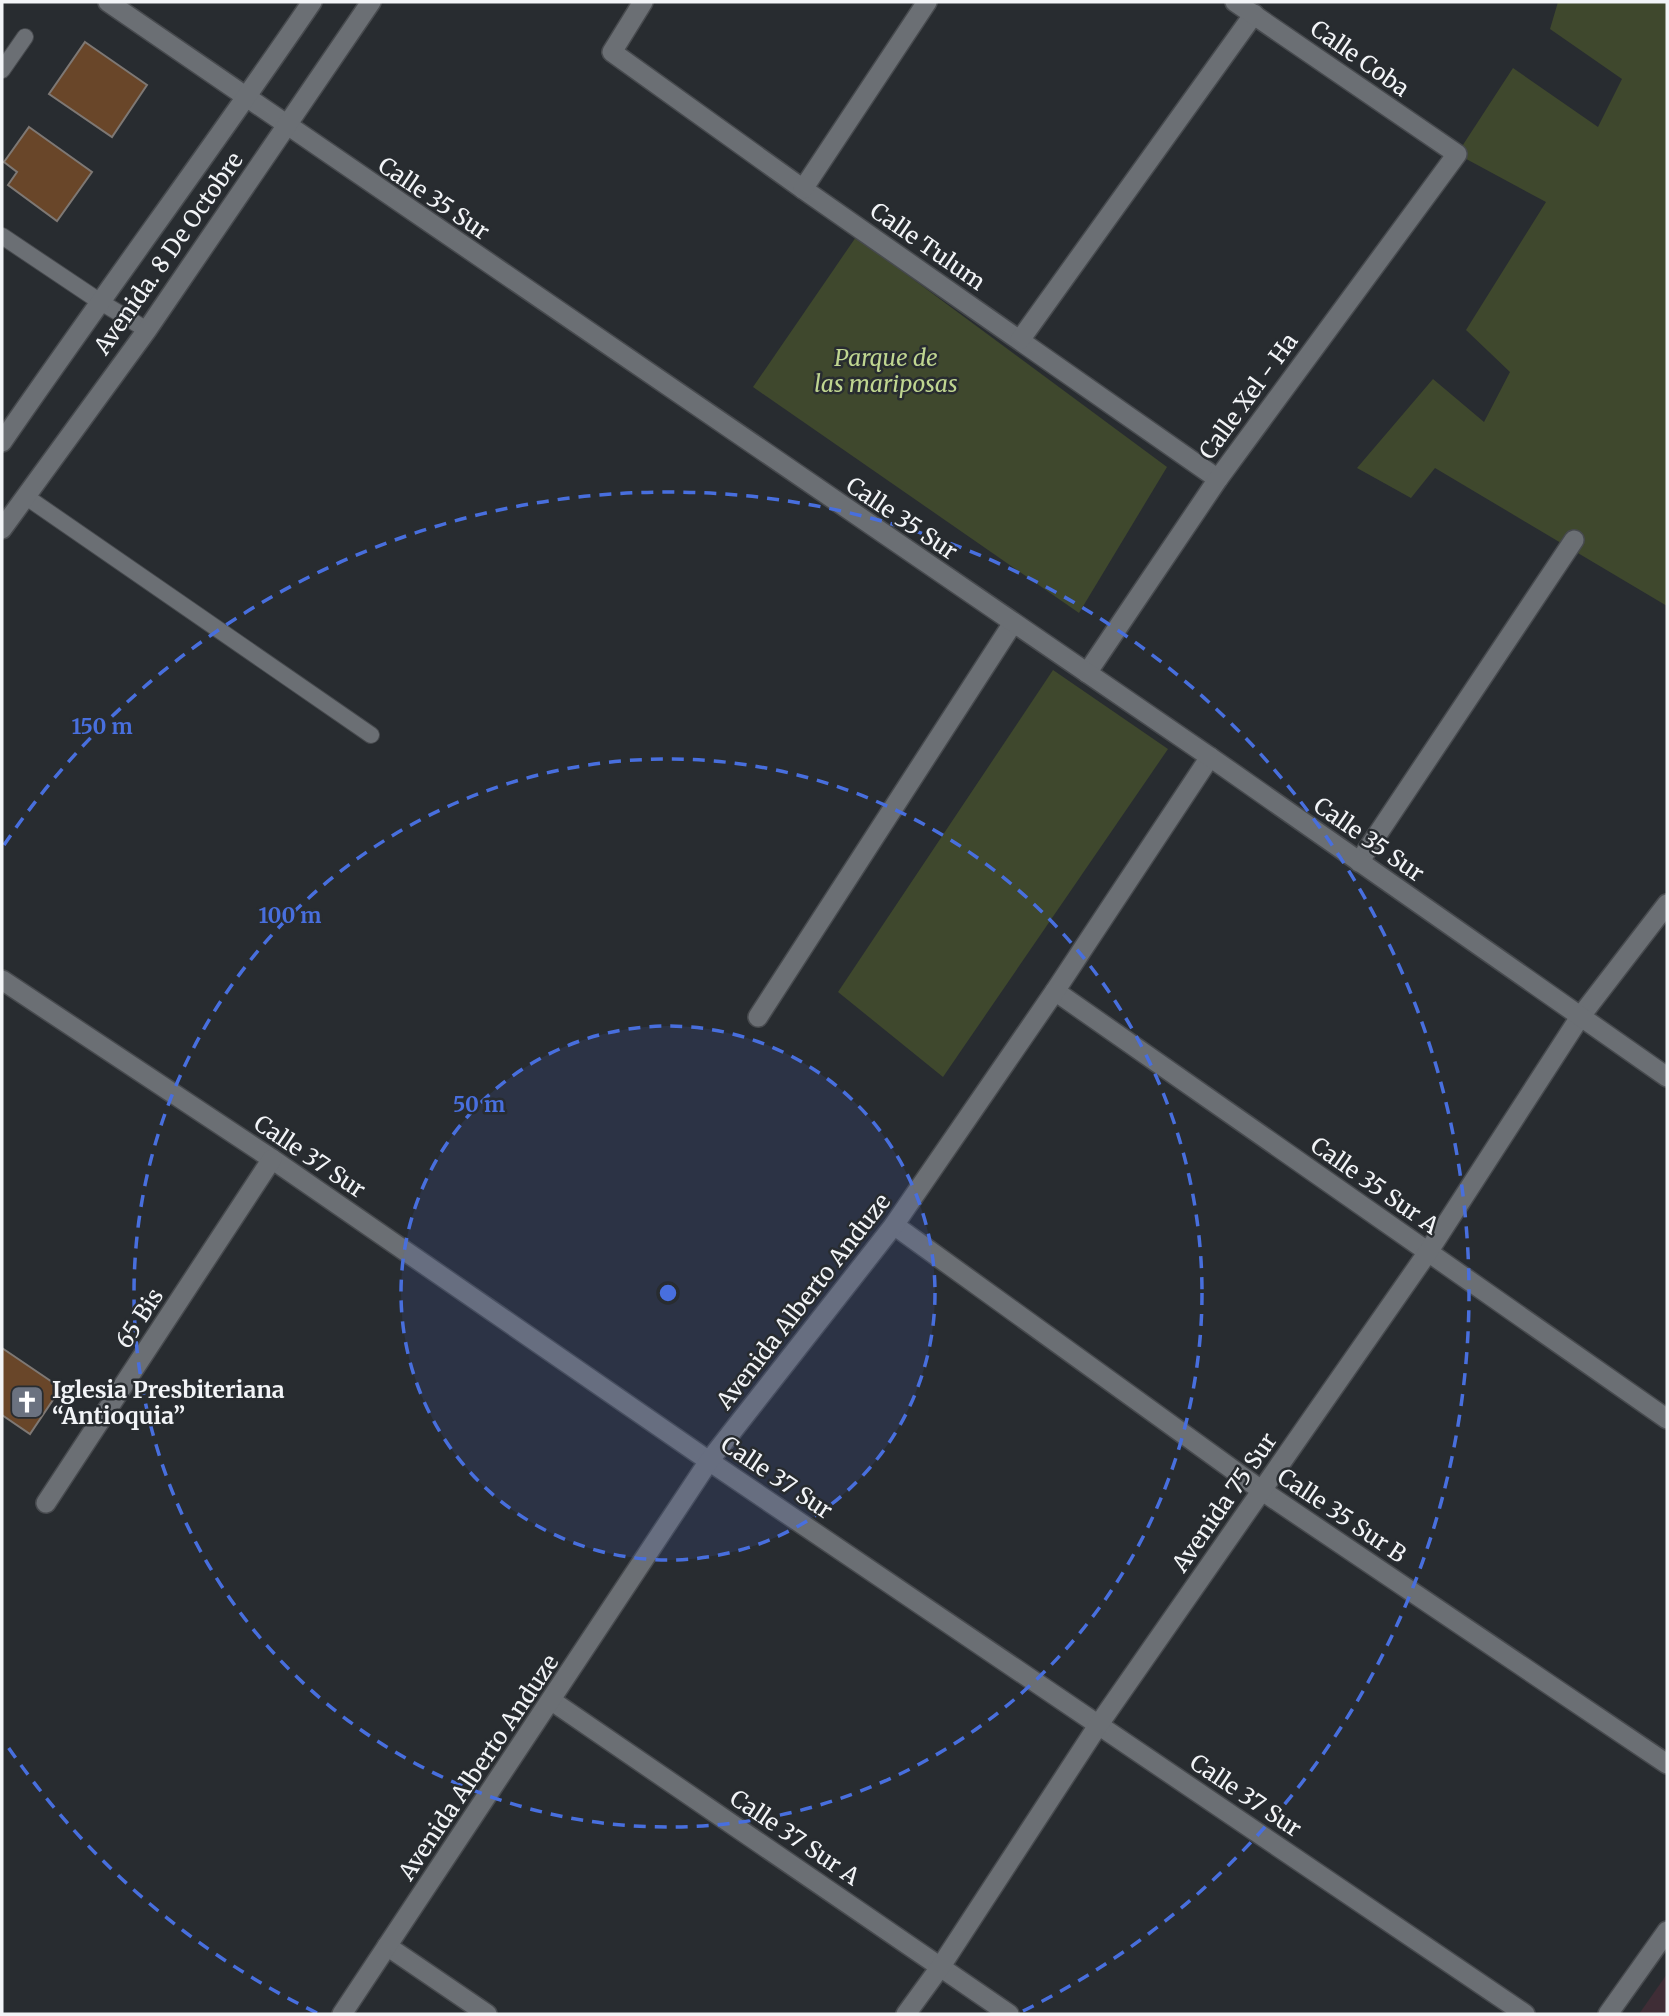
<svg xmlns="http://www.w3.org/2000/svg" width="1669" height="2016" viewBox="0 0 1669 2016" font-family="Merriweather,serif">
	<rect width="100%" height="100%" fill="#282c30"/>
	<!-- education -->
	<polygon fill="#3f2d36" points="1667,1974 1667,2014 1639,2014"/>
	<!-- green -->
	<g fill="#3f482d">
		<polygon points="1558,2 1667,2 1667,606 1435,468 1411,498 1357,468 1433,379 1484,422 1510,372 1466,330 1546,202 1457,154 1513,68 1598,127 1622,79 1550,29"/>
		<polygon points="856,237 1167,467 1079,613 753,387"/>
		<polygon points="1053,670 1168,749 943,1077 838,992"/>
	</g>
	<!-- building -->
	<g fill="#694629" stroke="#7e7874" stroke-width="2">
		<polygon points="85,42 147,85 112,137 49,94"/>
		<polygon points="29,127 92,172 57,221 8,185 17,172 4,162"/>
		<polygon points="2,1348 61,1388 30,1434 2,1415"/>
	</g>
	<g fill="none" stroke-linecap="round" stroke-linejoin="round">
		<!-- service casing -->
		<g stroke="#474a4e" stroke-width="18">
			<g id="service">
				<polyline points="2,70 25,37"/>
				<polyline points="2,236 99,301 147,330"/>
				<polyline points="25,496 371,735"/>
			</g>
		</g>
		<!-- minor casing -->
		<g stroke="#474a4e" stroke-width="22">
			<g id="minor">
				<polyline points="643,2 612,52 803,189 1218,479"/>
				<polyline points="803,189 927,2"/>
				<polyline points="1020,340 1254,14"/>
				<polyline points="1087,673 1218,479 1457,154 1235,2"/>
				<polyline points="1359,862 1574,540"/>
				<polyline points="2,980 272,1159 709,1461 1525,2014"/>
				<polyline points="1055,991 1667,1419"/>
				<polyline points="758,1017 1013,623"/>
				<polyline points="894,1225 1261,1490 1667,1764"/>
				<polyline points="46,1503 272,1159"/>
				<polyline points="552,1701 1009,2014"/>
				<polyline points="387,1946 487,2014"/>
				<polyline points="342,2014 709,1461 894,1225 1055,991 1210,757"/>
				<polyline points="906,2014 941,1966 1099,1724 1428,1252 1580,1017 1667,904"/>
			</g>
		</g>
		<!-- tertiary casing -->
		<g stroke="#474a4e" stroke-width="22">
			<polyline id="tertiary" points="1608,2014 1667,1931"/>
		</g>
		<!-- secondary casing -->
		<g stroke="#474a4e" stroke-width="22">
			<g id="secondary">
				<polyline points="108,2 1210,757 1667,1077"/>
				<path d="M2,442C104,294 211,150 312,2"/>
				<polyline points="2,529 147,330 371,2"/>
			</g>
		</g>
		<!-- service -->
		<use href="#service" stroke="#6b6f74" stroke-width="16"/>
		<!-- minor -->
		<use href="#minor" stroke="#6b6f74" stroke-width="19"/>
		<!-- tertiary -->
		<use href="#tertiary" stroke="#6b6f74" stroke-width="19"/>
		<!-- secondary -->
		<use href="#secondary" stroke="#6b6f74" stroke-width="19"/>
	</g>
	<!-- distance rings -->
	<circle cx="668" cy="1293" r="267" fill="#486fde" fill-opacity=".12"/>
	<g fill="none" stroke="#486fde" stroke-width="3.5" stroke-dasharray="12 9">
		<circle cx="668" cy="1293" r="267"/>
		<circle cx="668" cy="1293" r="534"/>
		<path d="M317 2013A801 801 0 0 1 4 1741M4 845A801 801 0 1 1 1019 2013"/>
	</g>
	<!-- icons -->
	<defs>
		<g id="church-square" transform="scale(1.75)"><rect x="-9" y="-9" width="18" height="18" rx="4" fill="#6b7280" stroke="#282c30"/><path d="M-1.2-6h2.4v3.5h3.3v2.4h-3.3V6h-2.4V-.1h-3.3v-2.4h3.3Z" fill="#fff"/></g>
	</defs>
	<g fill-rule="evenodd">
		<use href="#church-square" x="27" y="1402"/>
	</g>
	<g text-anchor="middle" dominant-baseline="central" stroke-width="5" stroke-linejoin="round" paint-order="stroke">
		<!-- street labels -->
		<g font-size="23" fill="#f2f4f7" stroke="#282c30">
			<text transform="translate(1360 58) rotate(35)">Calle Coba</text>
			<text transform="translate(434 198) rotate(34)">Calle 35 Sur</text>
			<text transform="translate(928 246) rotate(35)">Calle Tulum</text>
			<text transform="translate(168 253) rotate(-55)">Avenida. 8 De Octobre</text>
			<text transform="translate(1248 396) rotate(-54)">Calle Xel - Ha</text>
			<text transform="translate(902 518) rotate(34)">Calle 35 Sur</text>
			<text transform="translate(1369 839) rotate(35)">Calle 35 Sur</text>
			<text transform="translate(310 1156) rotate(34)">Calle 37 Sur</text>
			<text transform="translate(1375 1185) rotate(35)">Calle 35 Sur A</text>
			<text transform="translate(803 1301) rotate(-52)">Avenida Alberto Anduze</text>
			<text transform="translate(139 1318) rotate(-57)">65 Bis</text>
			<text transform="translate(777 1477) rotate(34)">Calle 37 Sur</text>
			<text transform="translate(1224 1502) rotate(-55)">Avenida 75 Sur</text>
			<text transform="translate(1342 1515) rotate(34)">Calle 35 Sur B</text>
			<text transform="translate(478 1767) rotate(-56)">Avenida Alberto Anduze</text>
			<text transform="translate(1246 1795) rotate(34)">Calle 37 Sur</text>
			<text transform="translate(795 1837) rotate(34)">Calle 37 Sur A</text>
		</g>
		<!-- park labels -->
		<g font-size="23" font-style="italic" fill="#bfd590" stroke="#282c30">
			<text x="886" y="357">Parque de<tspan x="886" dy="26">las mariposas</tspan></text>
		</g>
		<!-- poi labels -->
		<g font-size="23" font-weight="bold" fill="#f2f4f7" stroke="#282c30" text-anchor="start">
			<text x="52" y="1389">Iglesia Presbiteriana<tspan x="52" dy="26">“Antioquia”</tspan></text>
		</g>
	</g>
	<circle cx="668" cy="1293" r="10" fill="#486fde" stroke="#282c30" stroke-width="3.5"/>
	<g font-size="21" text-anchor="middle" font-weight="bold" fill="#486fde" stroke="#282c30" stroke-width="5" stroke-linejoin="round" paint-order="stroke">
		<text x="102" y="734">150 m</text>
		<text x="290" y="923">100 m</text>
		<text x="479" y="1112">50 m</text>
	</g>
	<!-- border -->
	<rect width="1669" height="2016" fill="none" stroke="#f2f4f7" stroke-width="7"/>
</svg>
